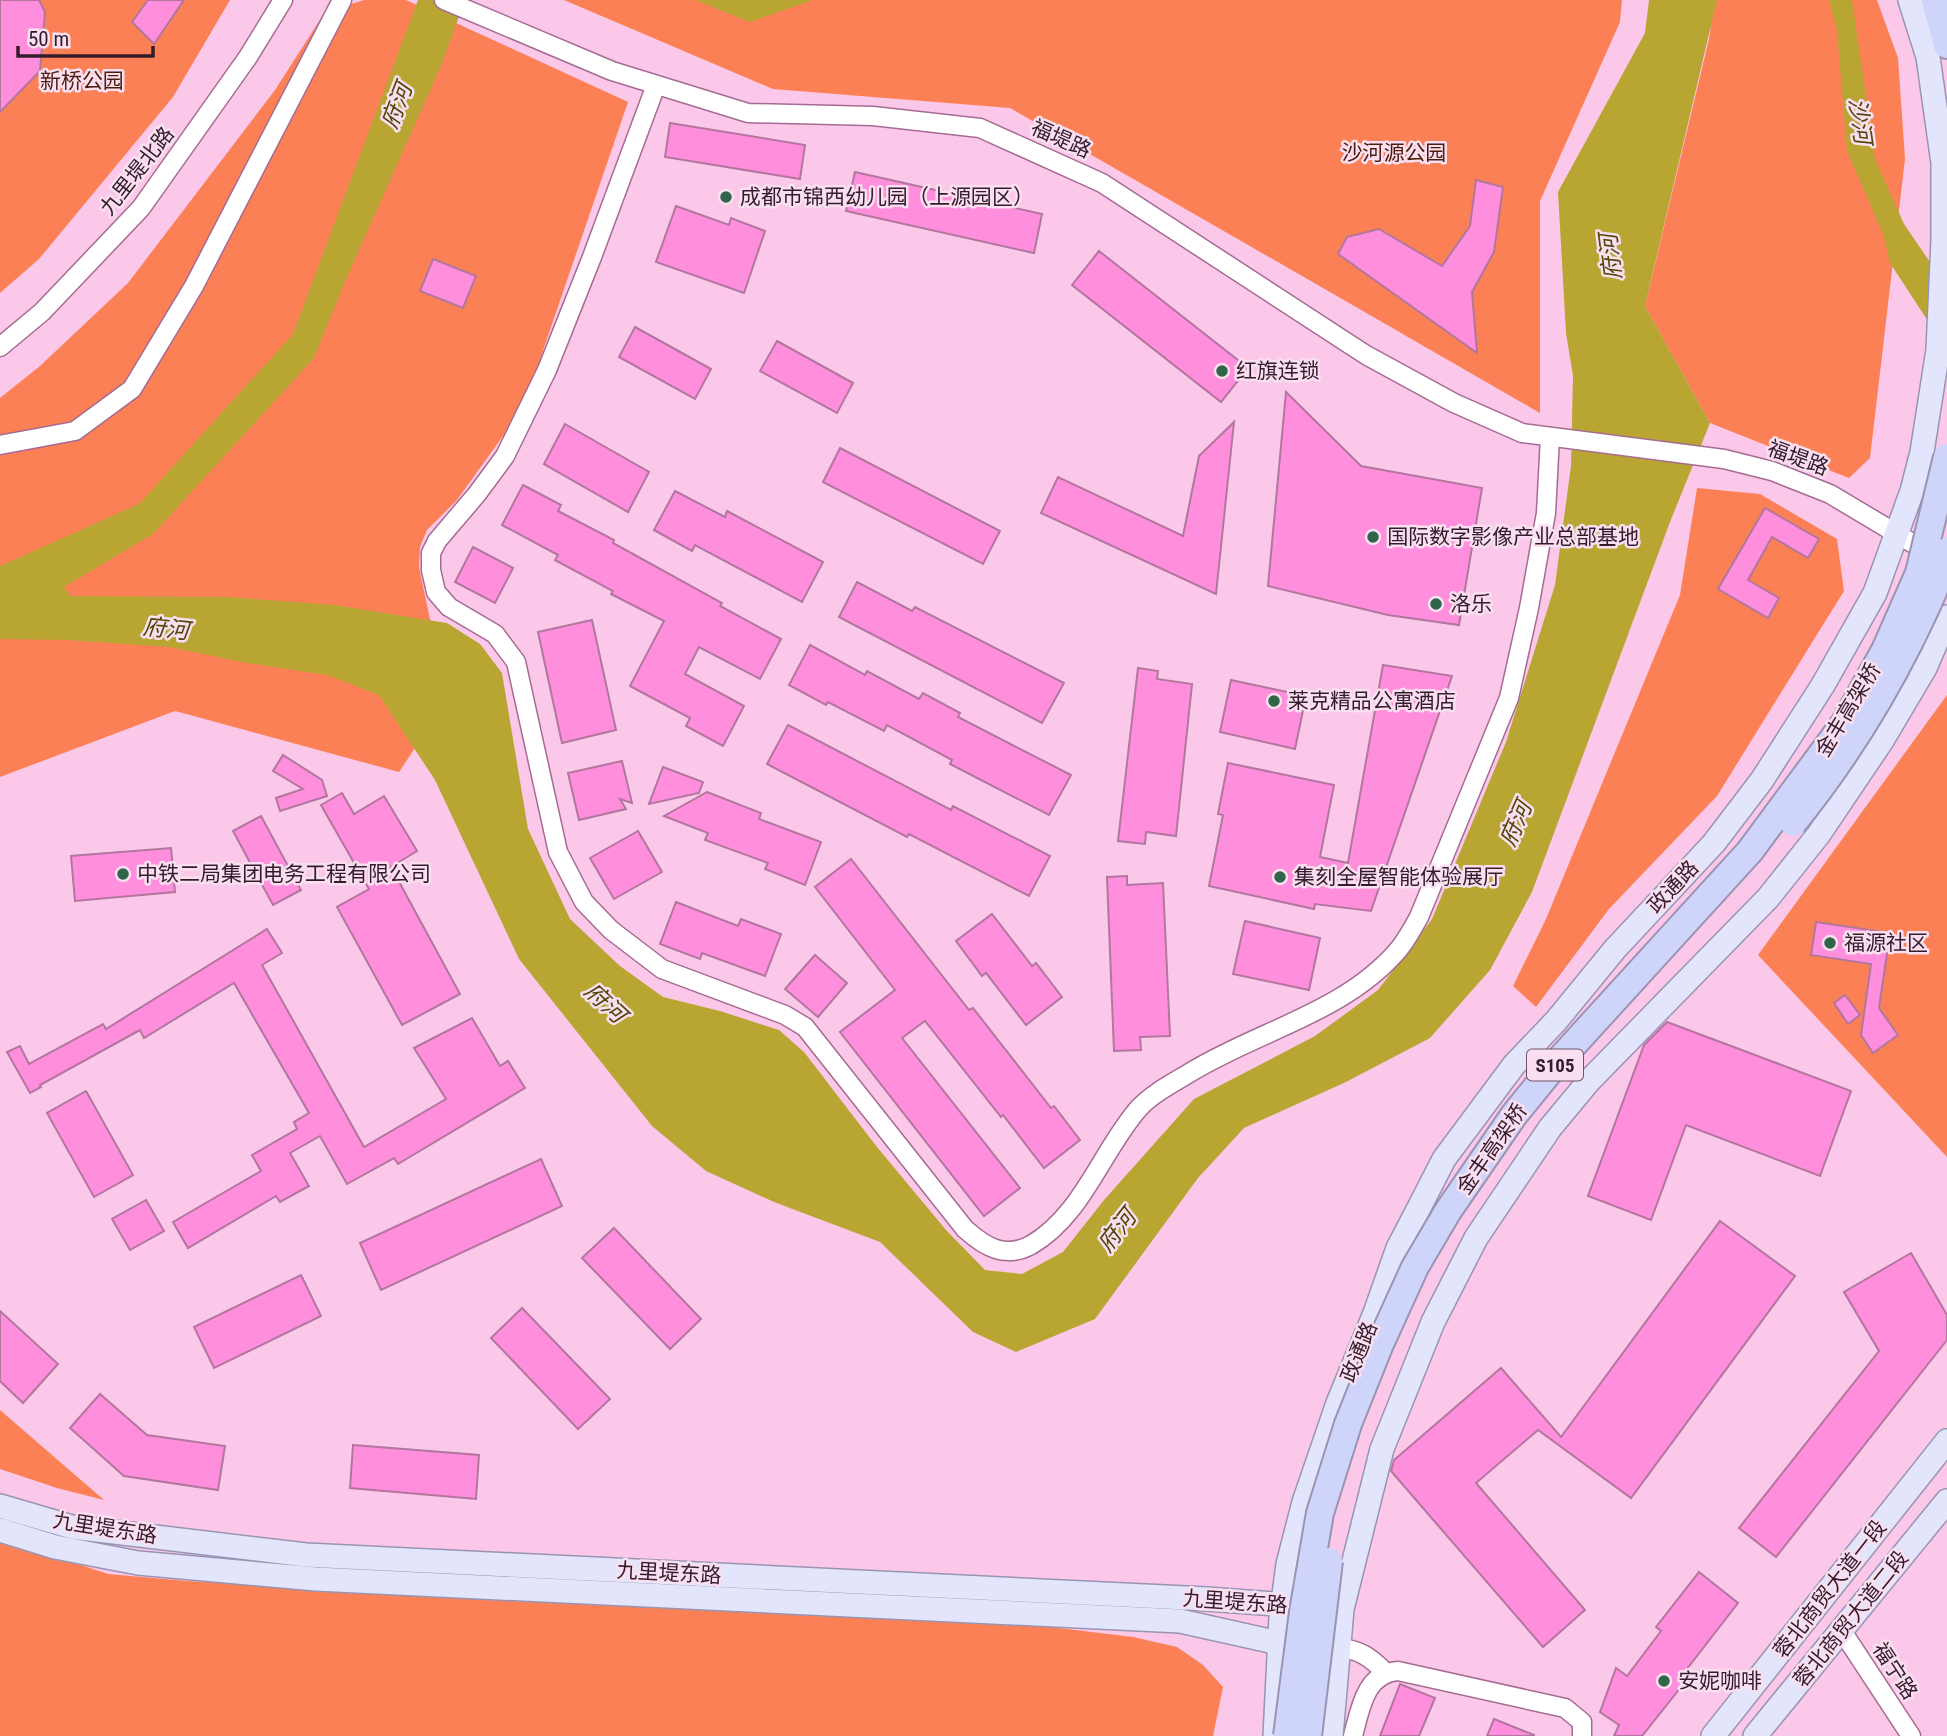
<svg xmlns="http://www.w3.org/2000/svg" width="1947" height="1736" viewBox="0 0 1947 1736" font-family="'Roboto Condensed','Noto Sans SC',sans-serif">
	<rect width="100%" height="100%" fill="#fcc8ea"/>
	<!-- green -->
	<g fill="#fb8055">
		<polygon points="0,0 230,0 173,97 39,259 0,293"/>
		<polygon points="364,0 406,0 628,102 536,371 516,418 457,500 427,530 420,547 419,567 447,700 399,772 175,711 0,777 0,398 40,366 128,283 275,90 325,12"/>
		<polygon points="564,0 1622,0 1620,22 1540,201 1540,413 1010,108 773,89"/>
		<polygon points="1715,0 1877,0 1898,58 1905,159 1870,458 1849,478 1710,423 1645,306 1709,39"/>
		<polygon points="1697,488 1760,494 1837,539 1844,591 1717,796 1609,909 1536,1007 1513,986 1546,919 1680,595"/>
		<polygon points="1947,695 1947,1157 1758,955"/>
		<polygon points="0,1410 104,1500 57,1488 0,1469"/>
		<polygon points="0,1543 72,1562 108,1574 188,1581 1034,1625 1133,1637 1177,1647 1203,1665 1223,1687 1213,1736 0,1736"/>
	</g>
	<!-- water -->
	<g fill="#b9a532">
		<polygon points="418,0 465,0 441,66 347,277 314,358 153,534 64,587 70,596 228,597 335,605 447,623 480,644 502,673 528,829 570,919 620,966 663,997 720,1011 779,1030 804,1052 877,1147 946,1230 985,1270 1022,1274 1063,1252 1104,1200 1194,1099 1315,1036 1378,990 1432,919 1506,742 1555,585 1571,466 1573,376 1566,333 1558,192 1645,33 1649,0 1717,0 1645,306 1710,423 1670,522 1532,892 1490,970 1430,1038 1346,1082 1244,1128 1198,1178 1095,1319 1016,1352 973,1332 880,1242 774,1202 706,1171 652,1126 519,959 435,780 379,695 327,675 247,663 169,647 67,640 0,639 0,566 139,504 293,334"/>
		<polygon points="695,0 813,0 750,22"/>
		<polygon points="1829,0 1852,0 1875,159 1904,224 1947,287 1947,350 1890,263 1883,234 1847,151 1837,31"/>
	</g>
	<!-- building -->
	<g fill="#ff8edd" stroke="#b2769f" stroke-width="2">
		<polygon points="0,0 39,0 45,12 40,71 0,112"/>
		<polygon points="148,0 184,0 154,44 132,22"/>
		<polygon points="670,123 805,145 800,179 665,157"/>
		<polygon points="855,172 1042,214 1034,253 846,211"/>
		<polygon points="1476,180 1503,187 1494,252 1472,292 1477,353 1338,254 1347,237 1379,229 1442,266 1470,226"/>
		<polygon points="676,206 729,225 731,218 765,231 744,293 656,262"/>
		<polygon points="1099,251 1248,368 1221,402 1072,285"/>
		<polygon points="433,259 476,276 463,308 420,291"/>
		<polygon points="635,327 711,369 695,399 619,357"/>
		<polygon points="777,341 853,383 837,413 760,371"/>
		<polygon points="1286,392 1361,466 1482,488 1459,625 1388,615 1268,586"/>
		<polygon points="1234,422 1216,594 1041,513 1058,477 1183,536 1199,456"/>
		<polygon points="565,424 649,472 628,512 544,464"/>
		<polygon points="840,448 1000,531 983,564 823,482"/>
		<polygon points="523,485 561,505 558,511 614,540 613,543 722,603 720,606 781,639 760,679 699,647 685,674 744,706 723,746 686,726 690,718 630,686 664,621 611,594 613,591 555,560 558,555 502,525"/>
		<polygon points="675,491 725,517 727,511 823,562 802,602 695,545 692,551 654,530"/>
		<polygon points="1765,508 1819,539 1808,558 1772,537 1748,580 1779,598 1768,618 1718,589"/>
		<polygon points="473,547 513,568 495,603 455,582"/>
		<polygon points="857,582 912,611 915,607 1064,683 1042,723 839,617"/>
		<polygon points="592,620 616,730 562,743 538,632"/>
		<polygon points="810,645 865,675 867,671 919,699 923,693 960,713 958,717 1071,775 1049,815 950,764 952,760 887,725 884,731 828,702 826,705 789,685"/>
		<polygon points="1383,665 1452,676 1371,911 1315,904 1314,909 1209,886 1223,815 1218,814 1228,763 1334,785 1320,857 1348,863"/>
		<polygon points="1138,668 1158,671 1157,679 1192,684 1176,836 1146,832 1145,844 1118,841"/>
		<polygon points="1231,680 1306,696 1295,749 1220,732"/>
		<polygon points="788,725 951,810 953,806 1050,856 1029,896 909,834 907,837 767,764"/>
		<polygon points="283,755 322,780 327,796 280,811 276,798 303,789 273,771"/>
		<polygon points="622,761 632,803 620,799 626,809 579,820 568,773"/>
		<polygon points="663,767 703,782 699,793 649,804"/>
		<polygon points="707,792 761,813 759,819 821,842 805,885 765,869 768,863 705,840 708,833 664,816"/>
		<polygon points="342,793 354,814 384,796 417,851 391,867 460,994 402,1025 337,907 369,889 321,805"/>
		<polygon points="261,816 301,890 273,905 233,831"/>
		<polygon points="638,831 662,872 614,899 590,858"/>
		<polygon points="171,848 175,892 75,901 71,856"/>
		<polygon points="851,859 969,1010 973,1008 1051,1108 1054,1106 1080,1140 1044,1168 1003,1115 1001,1117 925,1021 902,1038 1020,1188 984,1216 840,1032 895,990 815,887"/>
		<polygon points="1127,876 1127,885 1163,883 1170,1036 1140,1037 1141,1050 1114,1051 1107,877"/>
		<polygon points="676,902 738,926 741,919 781,934 765,976 702,953 700,959 660,944"/>
		<polygon points="992,914 1032,966 1036,963 1062,997 1026,1025 986,973 982,976 956,941"/>
		<polygon points="1245,921 1320,938 1309,990 1233,974"/>
		<polygon points="1816,922 1890,933 1879,1008 1898,1035 1873,1053 1861,1035 1871,964 1811,955"/>
		<polygon points="267,929 282,953 262,965 364,1147 446,1099 414,1048 472,1018 500,1066 508,1061 525,1088 398,1164 394,1158 347,1184 320,1136 290,1153 309,1186 280,1202 276,1196 188,1248 173,1222 261,1171 252,1155 297,1129 294,1122 309,1113 234,983 144,1038 140,1030 40,1085 41,1087 30,1093 7,1052 20,1046 29,1064 103,1024 106,1029"/>
		<polygon points="815,955 847,983 818,1017 785,989"/>
		<polygon points="1845,995 1860,1015 1848,1024 1834,1003"/>
		<polygon points="1667,1022 1851,1091 1820,1176 1686,1125 1651,1220 1588,1196 1644,1045"/>
		<polygon points="86,1091 133,1175 94,1197 47,1113"/>
		<polygon points="541,1159 562,1206 381,1290 360,1243"/>
		<polygon points="146,1200 164,1231 130,1250 112,1219"/>
		<polygon points="1720,1221 1795,1276 1631,1498 1538,1430 1476,1483 1585,1610 1543,1647 1391,1471 1394,1460 1501,1368 1561,1437"/>
		<polygon points="614,1228 701,1319 670,1349 582,1258"/>
		<polygon points="1911,1253 1947,1315 1947,1340 1776,1557 1739,1528 1879,1351 1844,1292"/>
		<polygon points="301,1275 321,1316 214,1368 194,1327"/>
		<polygon points="522,1308 610,1399 578,1429 491,1338"/>
		<polygon points="0,1311 58,1364 23,1403 0,1381"/>
		<polygon points="100,1394 147,1435 225,1446 218,1490 124,1476 70,1428"/>
		<polygon points="353,1445 479,1455 476,1499 350,1488"/>
		<polygon points="1699,1572 1738,1603 1680,1678 1685,1682 1642,1736 1614,1736 1619,1725 1600,1712 1616,1668 1627,1676 1661,1631 1656,1627"/>
		<polygon points="1400,1684 1435,1698 1419,1736 1380,1736"/>
		<polygon points="1494,1719 1534,1735 1534,1736 1487,1736"/>
	</g>
	<g fill="none" stroke-linecap="round" stroke-linejoin="round">
		<!-- minor casing -->
		<g stroke="#a56b93" stroke-width="21">
			<g id="minor">
				<polyline points="444,0 612,71 748,113 873,116 980,128 1102,183 1366,355 1454,403 1522,433 1724,459 1772,471 1830,494 1934,556"/>
				<path d="M656,85L592,257L547,370L505,456L477,494L437,541L431,553V570L436,592L449,607L495,634L516,662L558,852L584,902L611,930L662,969L785,1015L805,1027L965,1229C985,1247 1005,1259 1031,1245C1082,1216 1102,1150 1139,1108C1153,1093 1173,1083 1191,1072C1260,1030 1346,1012 1399,949C1407,939 1413,928 1419,917L1509,698L1529,608L1546,513L1550,437"/>
				<polyline points="0,347 42,312 141,208 248,57 283,0"/>
				<polyline points="0,445 75,431 132,389 194,286 342,0"/>
				<polyline points="1842,1631 1911,1736"/>
				<path d="M1338,1648C1359,1649 1370,1657 1385,1672"/>
				<path d="M1353,1736C1360,1710 1365,1673 1398,1671L1565,1708L1582,1722V1736"/>
			</g>
		</g>
		<!-- major casing -->
		<g stroke="#9994b2" stroke-width="26">
			<g id="major">
				<polyline points="0,1506 72,1527 306,1555 1207,1599 1342,1609"/>
				<polyline points="0,1530 55,1547 138,1563 316,1579 1180,1621 1279,1643 1338,1648"/>
				<polyline points="1275,1736 1281,1617 1288,1564 1304,1502 1338,1403 1375,1313 1398,1248 1422,1202 1444,1159 1514,1065 1556,1021 1615,949 1714,843 1762,780 1823,685 1875,593 1912,491 1922,452 1938,350 1943,239 1943,163 1928,57 1910,0"/>
				<polyline points="1331,1736 1342,1609 1382,1449 1433,1322 1476,1238 1550,1128 1589,1081 1768,898 1819,834 1883,739 1925,668 1947,617"/>
				<polyline points="1713,1736 1947,1441"/>
				<polyline points="1755,1736 1947,1501"/>
			</g>
		</g>
		<!-- highway casing -->
		<g stroke="#9994b2" stroke-width="30">
			<polyline id="highway" points="1935,0 1947,45"/>
		</g>
		<!-- minor -->
		<use href="#minor" stroke="#fff" stroke-width="18"/>
		<!-- major -->
		<use href="#major" stroke="#e2e5fc" stroke-width="23"/>
		<!-- highway -->
		<use href="#highway" stroke="#cfd4fa" stroke-width="26"/>
		<!-- highway-bridge casing -->
		<g stroke="#9994b2" stroke-width="30" stroke-linecap="butt">
			<g id="highway-bridge">
				<path d="M1793,823C1840,765 1877,707 1910,641C1924,612 1939,583 1947,551"/>
				<polyline points="1287,1736 1303,1612 1320,1513 1348,1424 1380,1344 1415,1267 1448,1211 1514,1115 1553,1067 1750,851 1844,724 1885,650 1919,573 1947,457"/>
				<polyline points="1308,1736 1329,1561"/>
			</g>
		</g>
		<!-- highway-bridge -->
		<use href="#highway-bridge" stroke="#cfd4fa" stroke-width="26"/>
	</g>
	<!-- markers -->
	<g fill="#30654a" stroke="#f9dff0" stroke-width="2.5">
		<circle cx="726" cy="197" r="7"/>
		<circle cx="1222" cy="371" r="7"/>
		<circle cx="1373" cy="537" r="7"/>
		<circle cx="1436" cy="604" r="7"/>
		<circle cx="1274" cy="701" r="7"/>
		<circle cx="123" cy="874" r="7"/>
		<circle cx="1280" cy="877" r="7"/>
		<circle cx="1830" cy="943" r="7"/>
		<circle cx="1664" cy="1681" r="7"/>
	</g>
	<g text-anchor="middle" dominant-baseline="central" stroke-width="5" stroke-linejoin="round" paint-order="stroke">
		<!-- shield labels -->
		<rect fill="#f9dff0" stroke="#6f5667" stroke-width="2" x="1527" y="1049.5" width="56" height="31" rx="5"/>
		<g font-size="19" font-weight="bold" fill="#341c2c">
			<text x="1555" y="1065">S105</text>
		</g>
		<!-- park labels -->
		<g font-size="21" fill="#4c1c0b" stroke="#f9dff0">
			<text x="82" y="81">新桥公园</text>
			<text x="1394" y="153">沙河源公园</text>
		</g>
		<!-- street labels -->
		<g font-size="21" fill="#341c2c" stroke="#f9dff0">
			<text transform="translate(1061 139) rotate(24)">福堤路</text>
			<text transform="translate(137 171) rotate(-52)">九里堤北路</text>
			<text transform="translate(1798 458) rotate(20)">福堤路</text>
			<text transform="translate(1848 710) rotate(-59)">金丰高架桥</text>
			<text transform="translate(1673 887) rotate(-47)">政通路</text>
			<text transform="translate(1492 1149) rotate(-55)">金丰高架桥</text>
			<text transform="translate(1359 1352) rotate(-68)">政通路</text>
			<text transform="translate(105 1528) rotate(9)">九里堤东路</text>
			<text transform="translate(669 1573) rotate(3)">九里堤东路</text>
			<text transform="translate(1830 1589) rotate(-52)">蓉北商贸大道一段</text>
			<text transform="translate(1235 1602) rotate(4)">九里堤东路</text>
			<text transform="translate(1851 1619) rotate(-51)">蓉北商贸大道二段</text>
			<text transform="translate(1895 1671) rotate(57)">福宁路</text>
		</g>
		<!-- poi labels -->
		<g font-size="21" fill="#341c2c" stroke="#f9dff0" text-anchor="start">
			<text x="740" y="197">成都市锦西幼儿园（上源园区）</text>
			<text x="1236" y="371">红旗连锁</text>
			<text x="1387" y="537">国际数字影像产业总部基地</text>
			<text x="1450" y="604">洛乐</text>
			<text x="1288" y="701">莱克精品公寓酒店</text>
			<text x="137" y="874">中铁二局集团电务工程有限公司</text>
			<text x="1294" y="877">集刻全屋智能体验展厅</text>
			<text x="1844" y="943">福源社区</text>
			<text x="1678" y="1681">安妮咖啡</text>
		</g>
		<!-- water labels -->
		<g font-size="23" font-style="italic" fill="#514708" stroke="#f9dff0">
			<text transform="translate(397 106) rotate(-69)">府河</text>
			<text transform="translate(1860 121) rotate(82)">沙河</text>
			<text transform="translate(1611 257) rotate(-97)">府河</text>
			<text transform="translate(166 629) rotate(6)">府河</text>
			<text transform="translate(1516 824) rotate(-66)">府河</text>
			<text transform="translate(605 1003) rotate(43)">府河</text>
			<text transform="translate(1117 1231) rotate(-52)">府河</text>
		</g>
	</g>
	<!-- scale -->
	<path d="M18 46v10h135v-10" fill="none" stroke="#341c2c" stroke-width="3.5"/>
	<text x="28" y="46" font-size="21" fill="#341c2c" stroke="#f9dff0" stroke-width="5" paint-order="stroke">50 m</text>
</svg>
